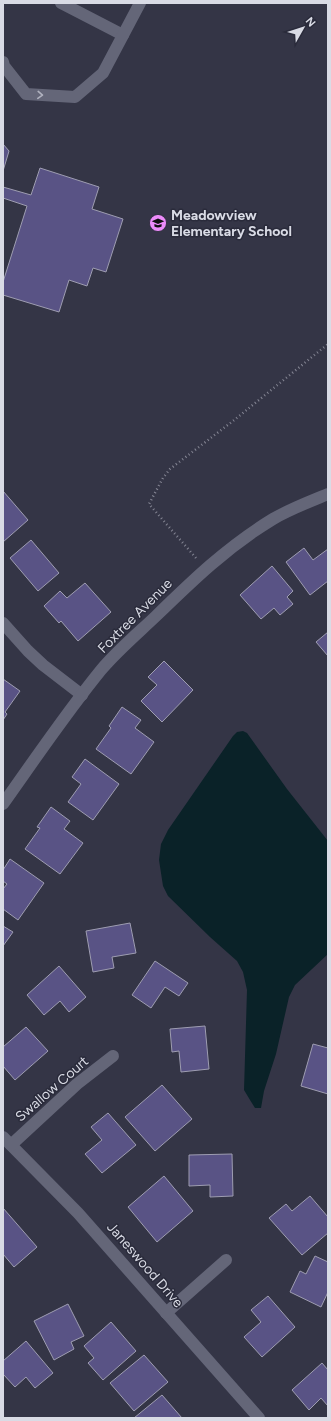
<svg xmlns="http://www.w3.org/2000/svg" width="331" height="1421" viewBox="0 0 331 1421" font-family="Figtree,sans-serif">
	<rect width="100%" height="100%" fill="#343546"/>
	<!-- water -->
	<polygon fill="#0a2228" points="243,731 247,733 287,789 328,841 328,954 295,985 289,997 276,1054 264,1091 261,1108 255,1108 250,1100 244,1090 247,990 243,972 237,961 210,937 168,896 163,886 159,860 161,844 168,830 233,736 237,732"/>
	<!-- building -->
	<g fill="#595385" stroke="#9e9db1">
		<polygon points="3,144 9,151 3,171"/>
		<polygon points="40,168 99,187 92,209 123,219 106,272 93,268 87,286 69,280 59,312 3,295 3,282 27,206 3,198 3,187 31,195"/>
		<polygon points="3,491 28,520 3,542"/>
		<polygon points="31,540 59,573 38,591 10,558"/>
		<polygon points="304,548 313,560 328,549 328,581 310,595 286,562"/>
		<polygon points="272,566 293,591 287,597 293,604 280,615 274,608 261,619 240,595"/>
		<polygon points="85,583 111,612 78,641 61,621 59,623 44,606 60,591 67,598"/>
		<polygon points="328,632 328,656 316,642"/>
		<polygon points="164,661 193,690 162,722 141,701 157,685 148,677"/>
		<polygon points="3,679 20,691 5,712 7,714 3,720"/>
		<polygon points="122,707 141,720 135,728 154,742 131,774 96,749 111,728 109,726"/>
		<polygon points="85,759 119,784 93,820 68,802 81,784 72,777"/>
		<polygon points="51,807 70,821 64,829 83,843 60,874 25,849 40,828 37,827"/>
		<polygon points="10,859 44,883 18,920 3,909 3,889 7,884 3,881 3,870"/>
		<polygon points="130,923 136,953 112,957 114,968 93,972 86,931"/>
		<polygon points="3,926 13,932 3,946"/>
		<polygon points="155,961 188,983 179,996 165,987 151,1008 132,995"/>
		<polygon points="59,966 86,997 69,1012 60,1001 44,1015 27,995"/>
		<polygon points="205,1026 209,1069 181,1072 179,1051 172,1052 170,1029"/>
		<polygon points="26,1027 48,1051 15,1080 3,1066 3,1047"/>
		<polygon points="313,1044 328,1048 328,1094 301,1086"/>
		<polygon points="162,1085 192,1119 155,1151 125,1117"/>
		<polygon points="108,1113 136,1145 102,1173 85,1154 102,1140 91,1127"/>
		<polygon points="232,1154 233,1196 210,1197 210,1185 189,1186 189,1155"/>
		<polygon points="164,1176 193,1211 157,1242 128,1207"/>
		<polygon points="310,1196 328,1217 328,1233 302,1255 269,1218 286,1204 292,1211"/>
		<polygon points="3,1208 37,1247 14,1267 3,1254"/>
		<polygon points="315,1256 328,1262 328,1292 321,1307 290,1292 300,1271 306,1274"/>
		<polygon points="268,1296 295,1327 262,1357 244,1337 261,1322 251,1310"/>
		<polygon points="68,1304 84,1336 71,1342 74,1349 54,1360 34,1321"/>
		<polygon points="111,1322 136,1351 103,1380 88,1363 94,1358 84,1346"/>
		<polygon points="26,1341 53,1373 35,1388 26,1377 15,1387 3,1374 3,1361"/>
		<polygon points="144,1355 168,1382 134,1411 110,1383"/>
		<polygon points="322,1363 328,1370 328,1406 321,1398 309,1410 292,1390"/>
		<polygon points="162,1395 182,1418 134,1418"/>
	</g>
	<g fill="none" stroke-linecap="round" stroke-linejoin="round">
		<!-- path -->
		<polyline stroke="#858694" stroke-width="2.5" stroke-dasharray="1 3" stroke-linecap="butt" points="196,558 149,504 163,478 170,469 233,421 328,344"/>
		<!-- lane -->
		<g stroke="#646678" stroke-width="12">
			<polyline points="61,3 123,35"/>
			<polyline points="3,62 4,66 26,94 75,97 103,73 140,3"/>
		</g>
		<!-- street -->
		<g stroke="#646678" stroke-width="12">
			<polyline points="3,623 28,651 43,665 82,695"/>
			<path d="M3,804C35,759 66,713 101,670C117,651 137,634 155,617C193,580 227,547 273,519C290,509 309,502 328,494"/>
			<polyline points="3,1137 78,1213 259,1418"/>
			<polyline points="11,1145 77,1084 113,1056"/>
			<polyline points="166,1313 226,1260"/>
		</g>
	</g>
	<!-- one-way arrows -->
	<defs><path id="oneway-chevron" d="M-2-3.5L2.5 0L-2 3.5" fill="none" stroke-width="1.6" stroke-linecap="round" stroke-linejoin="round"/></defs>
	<use stroke="#b0b2bf" href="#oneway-chevron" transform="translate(40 95) rotate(3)"/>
	<!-- icons -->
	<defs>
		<g id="school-disc" transform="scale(0.9)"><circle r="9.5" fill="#ec8cfa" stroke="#2a2b3b"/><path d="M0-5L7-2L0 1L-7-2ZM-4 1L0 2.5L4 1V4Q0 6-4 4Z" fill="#111"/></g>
	</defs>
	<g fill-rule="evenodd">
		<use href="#school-disc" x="158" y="223"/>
	</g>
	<g text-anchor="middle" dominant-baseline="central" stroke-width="3" stroke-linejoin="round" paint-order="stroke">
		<!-- poi labels -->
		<g font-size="14" font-weight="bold" fill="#d9dbe5" stroke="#2a2b3b" text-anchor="start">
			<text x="171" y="215">Meadowview<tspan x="171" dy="16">Elementary School</tspan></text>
		</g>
		<!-- street labels -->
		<g font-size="14" fill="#d9dbe5" stroke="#2a2b3b">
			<text transform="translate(135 616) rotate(-45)">Foxtree Avenue</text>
			<text transform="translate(52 1089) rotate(-41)">Swallow Court</text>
			<text transform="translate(145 1265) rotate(49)">Janeswood Drive</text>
		</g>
	</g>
	<!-- border -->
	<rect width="331" height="1421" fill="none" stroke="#d9dbe5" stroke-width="8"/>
	<!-- north arrow -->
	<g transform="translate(303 28) rotate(51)" stroke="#2a2b3b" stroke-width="3" paint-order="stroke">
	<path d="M0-3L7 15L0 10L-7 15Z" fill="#d9dbe5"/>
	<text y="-6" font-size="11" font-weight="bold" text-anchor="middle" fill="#d9dbe5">N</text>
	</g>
</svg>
